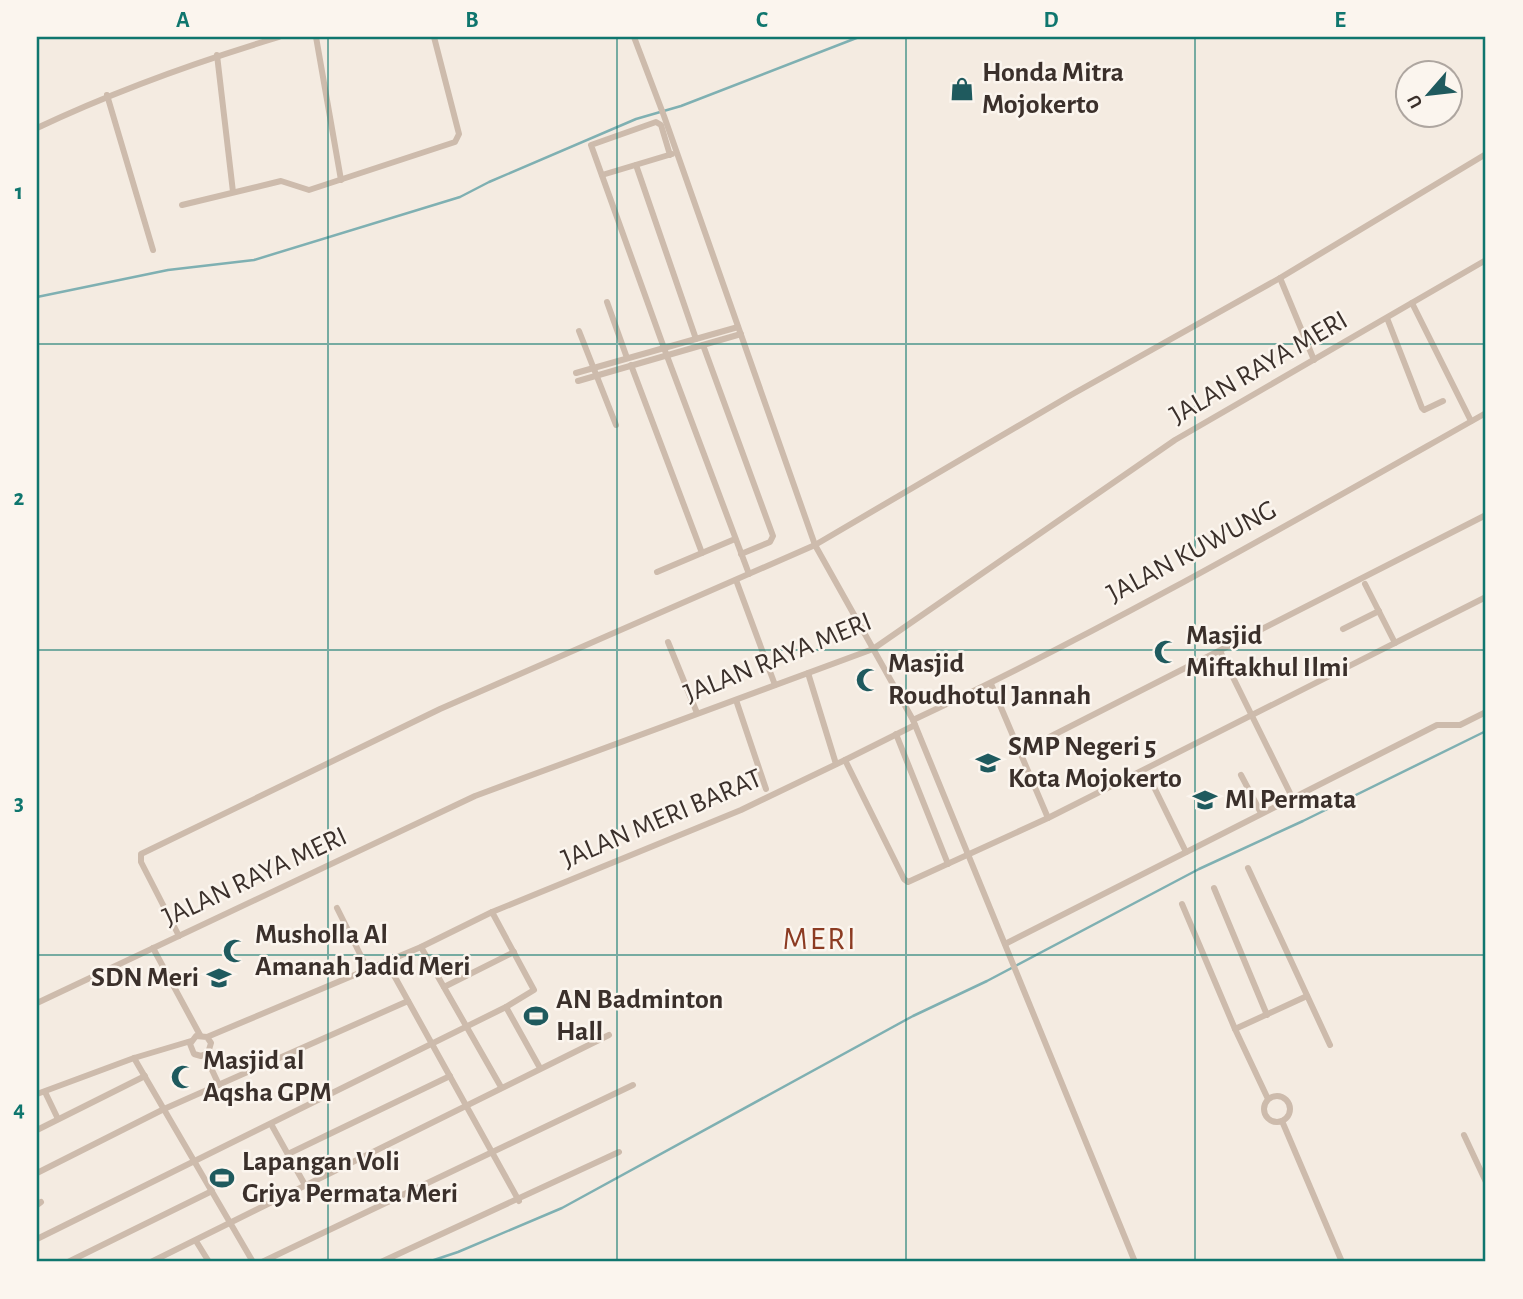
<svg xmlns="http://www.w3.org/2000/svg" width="1523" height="1299" viewBox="0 0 1523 1299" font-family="'Alegreya Sans',sans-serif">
	<rect width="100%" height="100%" fill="#f4ebe1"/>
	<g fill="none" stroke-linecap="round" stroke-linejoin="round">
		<!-- stream -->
		<g stroke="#7fb0b2" stroke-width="2.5">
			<polyline points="37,297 168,270 254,260 460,197 489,182 636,119 681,106 859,37"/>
			<polyline points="428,1262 458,1252 562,1208 913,1016 987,981 1199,869 1303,821 1486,731"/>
		</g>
		<!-- street -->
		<g stroke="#cdbbac" stroke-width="6">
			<polyline points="316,37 341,180"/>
			<polyline points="634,37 664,116 815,545 913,720 1135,1262"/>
			<polyline points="217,55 233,192"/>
			<polyline points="107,95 153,250"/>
			<path d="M37,128C115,91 196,62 279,37"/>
			<polyline points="670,155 661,125 656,122 591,145 664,348 749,574"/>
			<polyline points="636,165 696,339"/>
			<polyline points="602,175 672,154"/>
			<polyline points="182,205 281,181 309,190 455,142 459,134 434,37"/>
			<polyline points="1280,278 1314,360"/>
			<polyline points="607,302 627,358"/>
			<polyline points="1412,303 1471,421"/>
			<polyline points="1387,318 1422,408 1424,410 1443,401"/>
			<polyline points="579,331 616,425"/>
			<polyline points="703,345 773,536 770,542 741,554"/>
			<polyline points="631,365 702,553"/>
			<polyline points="576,373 738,327"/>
			<polyline points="578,381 741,334"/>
			<polyline points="657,572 735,539"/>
			<polyline points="736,580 775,685"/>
			<polyline points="1365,584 1395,643"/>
			<polyline points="1343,629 1379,611"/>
			<polyline points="668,642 697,713"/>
			<polyline points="1220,651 1292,797"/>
			<polyline points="808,673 836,764"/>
			<polyline points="991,684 1048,818"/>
			<polyline points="736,700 766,789"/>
			<path d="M913,720C1109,628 1298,519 1486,413"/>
			<polyline points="915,725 845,760 904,879 908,882 1048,818 1486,597"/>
			<polyline points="896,734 948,864"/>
			<polyline points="1020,752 1486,515"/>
			<polyline points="1241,775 1261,813"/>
			<polyline points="1153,785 1186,852"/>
			<polyline points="1248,868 1330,1045"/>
			<polyline points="1214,888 1267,1015"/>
			<polyline points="1182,904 1235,1029 1307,996"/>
			<polyline points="337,908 367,968"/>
			<polyline points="492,912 741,810 845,760"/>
			<polyline points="179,936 141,862 141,854 440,709 815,545 1071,395 1280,278 1486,154"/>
			<polyline points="1005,944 1437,725 1460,725 1486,712"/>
			<polyline points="421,947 501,1087"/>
			<polyline points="153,948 200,1035"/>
			<polyline points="386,961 519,1201"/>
			<polyline points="444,987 514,952"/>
			<polyline points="37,1003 475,796 873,649 1175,440 1486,260"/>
			<polyline points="506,1007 540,1068"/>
			<polyline points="1235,1029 1268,1099"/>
			<polyline points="205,1055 219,1085"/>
			<polyline points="134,1058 253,1262"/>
			<polyline points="45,1092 58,1119"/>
			<polyline points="37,1094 134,1058 191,1041"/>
			<circle cx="1277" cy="1109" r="13"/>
			<polyline points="1282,1121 1342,1262"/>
			<polyline points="271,1124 305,1185"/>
			<polyline points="37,1130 145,1076"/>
			<polyline points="1464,1135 1486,1182"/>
			<polyline points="288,1154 450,1076"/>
			<polyline points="37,1173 164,1109 408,1001"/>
			<polyline points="37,1205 41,1202"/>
			<polyline points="37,1239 506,1007 534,990 492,912 421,947 207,1037 196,1036 190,1044 194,1054 201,1056 208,1053 211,1043 207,1037"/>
			<polyline points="196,1241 209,1262"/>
			<polyline points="68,1262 212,1191"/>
			<polyline points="151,1262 609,1035"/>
			<polyline points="262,1262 633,1085"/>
			<polyline points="381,1262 619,1152"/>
		</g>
	</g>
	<!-- grid -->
	<path fill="none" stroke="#0f766e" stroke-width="2" stroke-opacity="0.55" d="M328,37V1262M617,37V1262M906,37V1262M1195,37V1262M37,344H1486M37,650H1486M37,955H1486"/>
	<!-- icons -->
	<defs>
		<g id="shop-bare" transform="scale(1.89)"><path d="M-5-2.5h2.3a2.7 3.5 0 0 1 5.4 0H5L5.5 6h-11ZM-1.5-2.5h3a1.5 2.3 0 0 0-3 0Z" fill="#1f5a5e" stroke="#fbf5ee" stroke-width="2.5" paint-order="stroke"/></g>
		<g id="mosque-bare" transform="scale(1.89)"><path d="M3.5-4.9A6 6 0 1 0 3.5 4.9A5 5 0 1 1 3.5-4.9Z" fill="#1f5a5e" stroke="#fbf5ee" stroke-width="2.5" paint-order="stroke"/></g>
		<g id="school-bare" transform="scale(1.89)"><path d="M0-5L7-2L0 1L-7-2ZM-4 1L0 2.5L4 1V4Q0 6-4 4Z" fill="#1f5a5e" stroke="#fbf5ee" stroke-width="2.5" paint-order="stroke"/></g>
		<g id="stadium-bare" transform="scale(1.89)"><path d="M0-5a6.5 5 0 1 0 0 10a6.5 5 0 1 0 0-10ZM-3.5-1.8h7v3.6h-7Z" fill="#1f5a5e" stroke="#fbf5ee" stroke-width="2.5" paint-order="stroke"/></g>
	</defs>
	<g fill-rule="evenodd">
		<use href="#shop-bare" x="962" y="89"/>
		<use href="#mosque-bare" x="1166" y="652"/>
		<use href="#mosque-bare" x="868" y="680"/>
		<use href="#school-bare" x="988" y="763"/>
		<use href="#school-bare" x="1205" y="800"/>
		<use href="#mosque-bare" x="235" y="951"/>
		<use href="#school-bare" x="219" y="978"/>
		<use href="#stadium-bare" x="536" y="1016"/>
		<use href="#mosque-bare" x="183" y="1077"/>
		<use href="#stadium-bare" x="222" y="1178"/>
	</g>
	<g text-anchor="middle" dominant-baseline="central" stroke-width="5" stroke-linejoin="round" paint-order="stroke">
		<!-- poi labels -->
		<g font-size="28" font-weight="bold" fill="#3b302b" stroke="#fbf5ee" text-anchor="start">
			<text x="982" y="73">Honda Mitra<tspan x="982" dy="32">Mojokerto</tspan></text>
			<text x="1186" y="636">Masjid<tspan x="1186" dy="32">Miftakhul Ilmi</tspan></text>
			<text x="888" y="664">Masjid<tspan x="888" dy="32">Roudhotul Jannah</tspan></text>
			<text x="1008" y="747">SMP Negeri 5<tspan x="1008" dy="32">Kota Mojokerto</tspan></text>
			<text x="1225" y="800">MI Permata</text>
			<text x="255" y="935">Musholla Al<tspan x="255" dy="32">Amanah Jadid Meri</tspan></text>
			<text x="199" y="978" text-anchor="end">SDN Meri</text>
			<text x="556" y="1000">AN Badminton<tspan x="556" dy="32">Hall</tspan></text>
			<text x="203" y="1061">Masjid al<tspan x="203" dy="32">Aqsha GPM</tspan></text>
			<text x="242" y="1162">Lapangan Voli<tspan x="242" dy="32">Griya Permata Meri</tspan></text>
		</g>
		<!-- street labels -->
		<g font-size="28" fill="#3b302b" stroke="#fbf5ee">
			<text transform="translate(1259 368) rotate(-30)">JALAN RAYA MERI</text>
			<text transform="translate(1192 552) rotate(-28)">JALAN KUWUNG</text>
			<text transform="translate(778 658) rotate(-22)">JALAN RAYA MERI</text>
			<text transform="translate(662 819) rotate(-23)">JALAN MERI BARAT</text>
			<text transform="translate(255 877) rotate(-25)">JALAN RAYA MERI</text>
		</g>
		<!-- quarter labels -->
		<g font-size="32" letter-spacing="2" fill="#8c3b22" stroke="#fbf5ee">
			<text x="820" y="939">MERI</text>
		</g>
	</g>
	<!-- border -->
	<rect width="1523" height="1299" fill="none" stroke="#fbf5ee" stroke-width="77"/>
	<!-- north arrow -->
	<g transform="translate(1429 94) rotate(242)"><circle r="33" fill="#fbf5ee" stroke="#aea6a0" stroke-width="2"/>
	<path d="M0-5L12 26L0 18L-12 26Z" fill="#1f5a5e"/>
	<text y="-10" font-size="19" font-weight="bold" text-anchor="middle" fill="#3b302b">U</text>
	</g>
	<rect x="38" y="38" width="1446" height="1222" fill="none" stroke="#0f766e" stroke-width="2.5"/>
	<g font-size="23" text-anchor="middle" font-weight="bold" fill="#0f766e">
		<text x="183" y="27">A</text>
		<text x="472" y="27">B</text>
		<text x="762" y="27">C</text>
		<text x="1051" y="27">D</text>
		<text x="1340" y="27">E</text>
		<text x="19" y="199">1</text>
		<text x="19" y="505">2</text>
		<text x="19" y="810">3</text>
		<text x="19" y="1116">4</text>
	</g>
</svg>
